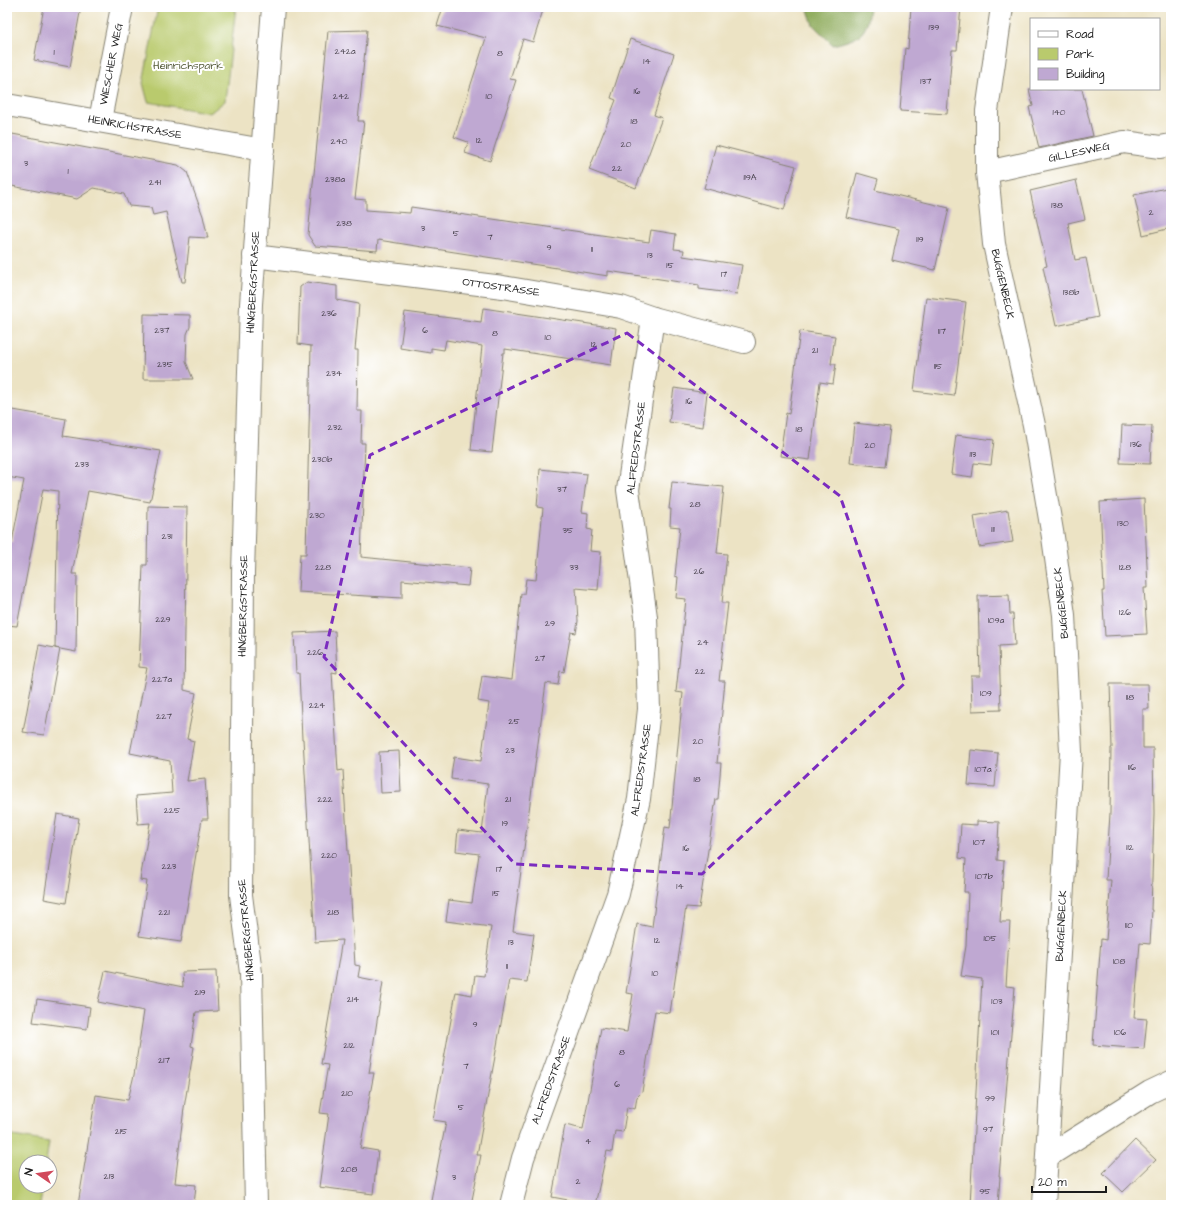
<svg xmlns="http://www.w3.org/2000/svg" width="1178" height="1212" viewBox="0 0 1178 1212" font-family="'Architects Daughter',sans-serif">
	<rect width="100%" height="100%" fill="#fff"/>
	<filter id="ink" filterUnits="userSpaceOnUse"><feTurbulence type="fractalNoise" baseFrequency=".025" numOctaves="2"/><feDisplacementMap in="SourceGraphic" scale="8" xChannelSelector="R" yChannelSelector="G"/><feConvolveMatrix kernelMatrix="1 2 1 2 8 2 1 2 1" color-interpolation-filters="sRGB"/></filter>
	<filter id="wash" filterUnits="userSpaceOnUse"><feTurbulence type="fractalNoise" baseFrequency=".012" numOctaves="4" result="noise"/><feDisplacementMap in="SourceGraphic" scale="16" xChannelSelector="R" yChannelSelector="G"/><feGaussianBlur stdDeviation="0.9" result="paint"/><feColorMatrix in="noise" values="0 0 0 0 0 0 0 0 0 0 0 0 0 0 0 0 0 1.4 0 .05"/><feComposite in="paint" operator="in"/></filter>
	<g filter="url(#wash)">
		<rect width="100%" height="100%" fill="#ece3c4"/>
		<!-- green -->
		<g fill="#b9ca6d" stroke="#6a7344">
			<polygon points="158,7 236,7 225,101 210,113 148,102 143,83"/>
			<polygon points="7,1135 49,1142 46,1162 26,1162 26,1186 43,1186 40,1205 7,1205"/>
		</g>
		<!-- forest -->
		<path fill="#92ae60" stroke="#57653e" d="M807,7H870C867,36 860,38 833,45L813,25Z"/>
		<g id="blocks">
			<!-- building -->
			<g fill="#bfa8d2">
				<polygon points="44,7 81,7 70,67 34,60"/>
				<polygon points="443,7 544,7 533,42 523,39 510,79 516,80 490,161 465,153 468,142 454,137 486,38 437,26"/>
				<polygon points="911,7 961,7 957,50 952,50 947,114 900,111 905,48 908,49"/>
				<polygon points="367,30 358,121 364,121 355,199 366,200 366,210 410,213 411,207 649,242 651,230 676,234 674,249 684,250 683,256 742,265 737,294 699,289 699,285 608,271 608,276 378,240 377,251 315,246 308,235 328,31"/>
				<polygon points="630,39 674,54 654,115 662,118 636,188 589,170 616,100 611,98"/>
				<polygon points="1029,89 1082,89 1093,136 1039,148 1029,107 1033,106"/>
				<polygon points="7,133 178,165 187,172 203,216 208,238 190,237 185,282 182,282 166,212 153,215 151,208 129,206 124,194 94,188 77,199 7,185"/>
				<polygon points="716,145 796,166 784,210 704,188"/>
				<polygon points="857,173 878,179 875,190 949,208 935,270 892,260 899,229 846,217"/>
				<polygon points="1076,180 1085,219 1068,223 1075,260 1086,258 1098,317 1056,326 1043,267 1047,266 1030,191"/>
				<polygon points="1171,187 1171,228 1143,235 1134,195"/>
				<polygon points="307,282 337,286 337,300 359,304 355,350 358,350 357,411 362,411 361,443 365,443 361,557 470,568 468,586 402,580 402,598 298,592 300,554 306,554 311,346 298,344 300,287"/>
				<polygon points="926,297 966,302 954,396 914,391"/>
				<polygon points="483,308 616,328 611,365 505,349 505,353 503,353 492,452 471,450 482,346 446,340 444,350 431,348 431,353 400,348 405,312 481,322"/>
				<polygon points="144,314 190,315 190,327 187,334 186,362 193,379 143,379"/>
				<polygon points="800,331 835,336 831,364 836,364 833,384 820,382 810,460 780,456 786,413 789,414"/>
				<polygon points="674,388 707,393 703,427 669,422"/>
				<polygon points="7,409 66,419 63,436 161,451 150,502 88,491 72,574 77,574 76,652 55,648 58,491 43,489 17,626 7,625 7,541 12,542 24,480 7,477"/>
				<polygon points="854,423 890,427 885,467 850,463"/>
				<polygon points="1122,425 1152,426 1150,464 1120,463"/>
				<polygon points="956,435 994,440 991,465 974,463 972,477 951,474"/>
				<polygon points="540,469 587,474 582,512 588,513 587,529 592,530 590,551 601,552 598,590 576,588 578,621 576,633 571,632 564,672 560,671 558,685 546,683 513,931 534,934 527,982 509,980 477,1155 481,1155 471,1205 430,1205 446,1122 433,1120 456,992 472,995 475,975 484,976 491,927 446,921 449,900 472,903 479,854 456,851 457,840 458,830 482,833 488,784 451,779 452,768 454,757 481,761 489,703 478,701 482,676 512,680 521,594 524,594 526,579 536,580 543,508 537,507"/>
				<polygon points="672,482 724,487 717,553 727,554 722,603 728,603 719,681 725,681 717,763 721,763 718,799 716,799 699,908 686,907 670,1013 655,1011 642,1092 637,1097 635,1109 627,1107 623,1132 615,1131 612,1152 607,1151 595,1205 552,1197 565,1125 583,1129 601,1028 627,1032 633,994 626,993 637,924 652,927 665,827 670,828 683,693 676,692 686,599 676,598 678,577 675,576 680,527 670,526 671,509 669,509"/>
				<polygon points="1144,499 1148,588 1144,588 1147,634 1105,636 1102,591 1104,591 1100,502"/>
				<polygon points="148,506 187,507 184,690 196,693 187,739 194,741 187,781 205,779 208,819 202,819 181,942 139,936 147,881 140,880 150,823 138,824 136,796 172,793 170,761 130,753 147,668 139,667 143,565 147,565"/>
				<polygon points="1008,510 1013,542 979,547 974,516"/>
				<polygon points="1009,595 1010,614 1013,614 1015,645 999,646 1001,710 972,711 971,676 980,676 978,596"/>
				<polygon points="335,631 337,673 332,672 338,771 343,770 355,965 360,966 358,977 383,982 369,1073 374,1073 360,1148 378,1151 373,1194 319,1187 329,1114 320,1113 328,1065 321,1064 342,940 315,942 303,739 302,739 299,673 296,673 294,633"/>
				<polygon points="39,645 60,649 44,735 23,732"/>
				<polygon points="1110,684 1148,684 1149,709 1143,709 1143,748 1153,748 1154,814 1151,910 1152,910 1150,944 1140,943 1134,1018 1147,1019 1144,1049 1093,1045 1101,939 1106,940 1111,880 1106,880 1110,813 1111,748 1112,748"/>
				<polygon points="971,750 998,753 995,787 968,785"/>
				<polygon points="399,751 401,792 381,793 379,752"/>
				<polygon points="57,814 79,818 66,903 44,899"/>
				<polygon points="977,821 999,822 997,860 1004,861 1000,922 1010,922 1006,986 1015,987 999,1177 1000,1177 998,1205 970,1205 982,979 961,976 966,946 968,892 964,892 966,859 959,858 961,824 977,825"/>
				<polygon points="105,971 183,987 182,972 216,971 218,1011 196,1012 191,1046 194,1047 184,1108 175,1183 196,1185 194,1205 78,1205 96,1095 128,1100 134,1075 144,1011 98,1002"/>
				<polygon points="37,999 90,1007 87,1029 33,1022"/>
				<polygon points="1135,1140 1156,1160 1123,1192 1103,1173"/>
			</g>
		</g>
	</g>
	<g filter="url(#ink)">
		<use href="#blocks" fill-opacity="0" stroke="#848070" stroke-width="1"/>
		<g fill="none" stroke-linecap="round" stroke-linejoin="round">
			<!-- minor casing -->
			<g stroke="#848070" stroke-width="24">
				<g id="minor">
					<polyline points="1002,7 987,111 987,172 994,244 1034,425 1053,537 1064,615 1071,752 1044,1205"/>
					<polyline points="7,105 263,150"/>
					<polyline points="100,120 122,7"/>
					<polyline points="987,172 1124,142 1160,147 1171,145"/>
					<polyline points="254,256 503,287 621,307 653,318 744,342"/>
					<polyline points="1048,1156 1150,1092 1171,1082"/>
					<polyline points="256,1205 251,973 241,895 243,573 251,304 273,7"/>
					<polyline points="511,1205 523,1158 618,894 639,799 649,709 646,617 628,490 653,318"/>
				</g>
			</g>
			<!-- minor -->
			<use href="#minor" stroke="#fff" stroke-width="22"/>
		</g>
	</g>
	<!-- marked area -->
	<path fill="none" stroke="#7b2cbf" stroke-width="3" stroke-dasharray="8 5" stroke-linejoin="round" d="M627,333L840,496L905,683L702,874L515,864L324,657L370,455Z"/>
	<g text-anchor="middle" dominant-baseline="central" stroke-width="4" stroke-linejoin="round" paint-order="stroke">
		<!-- number labels -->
		<g font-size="9" fill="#453f4a">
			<text x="934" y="27">139</text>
			<text x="345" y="51">242a</text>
			<text x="54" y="52">1</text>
			<text x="500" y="53">8</text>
			<text x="647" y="61">14</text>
			<text x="926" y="81">137</text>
			<text x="637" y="91">16</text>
			<text x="341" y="96">242</text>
			<text x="489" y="96">10</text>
			<text x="1059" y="112">140</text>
			<text x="634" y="121">18</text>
			<text x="479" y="140">12</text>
			<text x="339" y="141">240</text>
			<text x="626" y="144">20</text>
			<text x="26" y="163">3</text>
			<text x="617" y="168">22</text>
			<text x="68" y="171">1</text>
			<text x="750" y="177">119A</text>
			<text x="335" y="179">238a</text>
			<text x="155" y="182">241</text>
			<text x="1057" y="205">138</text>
			<text x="1151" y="212">2</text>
			<text x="344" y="223">238</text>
			<text x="423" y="228">3</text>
			<text x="456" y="233">5</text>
			<text x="490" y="237">7</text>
			<text x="920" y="239">119</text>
			<text x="549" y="247">9</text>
			<text x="592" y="249">11</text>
			<text x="650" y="255">13</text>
			<text x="670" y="265">15</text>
			<text x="724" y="274">17</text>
			<text x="1071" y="292">138b</text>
			<text x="329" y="313">236</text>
			<text x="162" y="330">237</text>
			<text x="425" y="330">6</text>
			<text x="942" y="331">117</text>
			<text x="495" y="333">8</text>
			<text x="548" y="337">10</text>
			<text x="594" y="344">12</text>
			<text x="815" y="350">21</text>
			<text x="165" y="364">235</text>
			<text x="938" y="366">115</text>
			<text x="334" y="373">234</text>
			<text x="689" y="401">16</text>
			<text x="335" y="427">232</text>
			<text x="799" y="429">18</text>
			<text x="1136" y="444">136</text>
			<text x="870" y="445">20</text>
			<text x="973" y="454">113</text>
			<text x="322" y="459">230b</text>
			<text x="82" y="464">233</text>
			<text x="562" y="489">37</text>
			<text x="695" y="504">28</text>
			<text x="317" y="515">230</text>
			<text x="1123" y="523">130</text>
			<text x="993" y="529">111</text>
			<text x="568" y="530">35</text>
			<text x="167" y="536">231</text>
			<text x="323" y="567">228</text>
			<text x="574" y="567">33</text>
			<text x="1125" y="567">128</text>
			<text x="699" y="571">26</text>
			<text x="1125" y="612">126</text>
			<text x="163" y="619">229</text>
			<text x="996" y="620">109a</text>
			<text x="550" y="623">29</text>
			<text x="703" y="642">24</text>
			<text x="315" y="652">226</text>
			<text x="540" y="658">27</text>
			<text x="700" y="671">22</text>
			<text x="162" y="679">227a</text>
			<text x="986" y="693">109</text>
			<text x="1130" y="697">118</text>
			<text x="317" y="705">224</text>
			<text x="164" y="716">227</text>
			<text x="514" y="721">25</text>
			<text x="698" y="741">20</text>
			<text x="510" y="750">23</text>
			<text x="1132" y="767">116</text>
			<text x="983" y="769">107a</text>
			<text x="697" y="779">18</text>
			<text x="325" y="799">222</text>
			<text x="508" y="799">21</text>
			<text x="172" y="810">225</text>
			<text x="505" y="823">19</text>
			<text x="979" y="842">107</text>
			<text x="1130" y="847">112</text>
			<text x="686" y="848">16</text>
			<text x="329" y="855">220</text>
			<text x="169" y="866">223</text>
			<text x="499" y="869">17</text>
			<text x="984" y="876">107b</text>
			<text x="680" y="886">14</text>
			<text x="496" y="893">15</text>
			<text x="164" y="912">221</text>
			<text x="333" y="912">218</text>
			<text x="1129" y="925">110</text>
			<text x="990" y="938">105</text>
			<text x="657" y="940">12</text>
			<text x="511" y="942">13</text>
			<text x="1119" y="961">108</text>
			<text x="507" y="966">11</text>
			<text x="655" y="973">10</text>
			<text x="200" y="992">219</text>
			<text x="353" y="999">214</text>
			<text x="997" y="1001">103</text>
			<text x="475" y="1024">9</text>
			<text x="995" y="1032">101</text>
			<text x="1120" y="1032">106</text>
			<text x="349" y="1045">212</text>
			<text x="622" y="1052">8</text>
			<text x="164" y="1060">217</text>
			<text x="466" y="1066">7</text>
			<text x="617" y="1084">6</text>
			<text x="347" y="1093">210</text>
			<text x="990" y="1098">99</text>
			<text x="461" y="1107">5</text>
			<text x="988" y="1129">97</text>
			<text x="121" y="1131">215</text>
			<text x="588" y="1141">4</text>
			<text x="349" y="1169">208</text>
			<text x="109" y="1176">213</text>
			<text x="454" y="1177">3</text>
			<text x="578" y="1181">2</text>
			<text x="985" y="1191">95</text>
		</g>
		<!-- street labels -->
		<g font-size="11" fill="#1c1c1c" stroke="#fff">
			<text transform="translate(111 64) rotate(-79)">WIESCHER WEG</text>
			<text transform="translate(135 127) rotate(10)">HEINRICHSTRASSE</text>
			<text transform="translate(1079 152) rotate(-12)">GILLESWEG</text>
			<text transform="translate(253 282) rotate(-87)">HINGBERGSTRASSE</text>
			<text transform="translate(1003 284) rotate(77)">BUGGENBECK</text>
			<text transform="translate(501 287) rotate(8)">OTTOSTRASSE</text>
			<text transform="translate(636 448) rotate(-83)">ALFREDSTRASSE</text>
			<text transform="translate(1061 603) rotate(-96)">BUGGENBECK</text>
			<text transform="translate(243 606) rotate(-89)">HINGBERGSTRASSE</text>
			<text transform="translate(641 770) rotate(-82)">ALFREDSTRASSE</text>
			<text transform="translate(1061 926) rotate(-87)">BUGGENBECK</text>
			<text transform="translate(246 930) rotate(-95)">HINGBERGSTRASSE</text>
			<text transform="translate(551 1080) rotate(-70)">ALFREDSTRASSE</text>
		</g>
		<!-- park labels -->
		<g font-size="11" fill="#535938" stroke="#fff">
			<text x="188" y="65">Heinrichspark</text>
		</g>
	</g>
	<!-- margin -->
	<rect width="1178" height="1212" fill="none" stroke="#fff" stroke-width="24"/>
	<!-- legend -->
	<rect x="1030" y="18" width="130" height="72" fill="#ffffff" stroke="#a4a4a4"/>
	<rect x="1038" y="31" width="20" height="6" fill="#ffffff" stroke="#a4a4a4"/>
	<text x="1066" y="38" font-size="12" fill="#1c1c1c">Road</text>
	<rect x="1038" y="48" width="20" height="12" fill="#b9ca6d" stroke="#a4a4a4"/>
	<text x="1066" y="58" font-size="12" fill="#1c1c1c">Park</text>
	<rect x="1038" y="68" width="20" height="12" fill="#bfa8d2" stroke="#a4a4a4"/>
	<text x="1066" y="78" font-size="12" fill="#1c1c1c">Building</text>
	<!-- north arrow -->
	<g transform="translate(38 1174) rotate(283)"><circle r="19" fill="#ffffff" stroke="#a4a4a4"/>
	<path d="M0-3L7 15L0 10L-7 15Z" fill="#d1495b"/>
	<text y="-6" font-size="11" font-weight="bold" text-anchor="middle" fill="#1c1c1c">N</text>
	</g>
	<!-- scale -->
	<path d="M1032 1186v6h74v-6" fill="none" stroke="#1c1c1c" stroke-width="2"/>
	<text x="1038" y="1186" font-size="12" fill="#1c1c1c" stroke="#ffffff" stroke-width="3" paint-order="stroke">20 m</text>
</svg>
